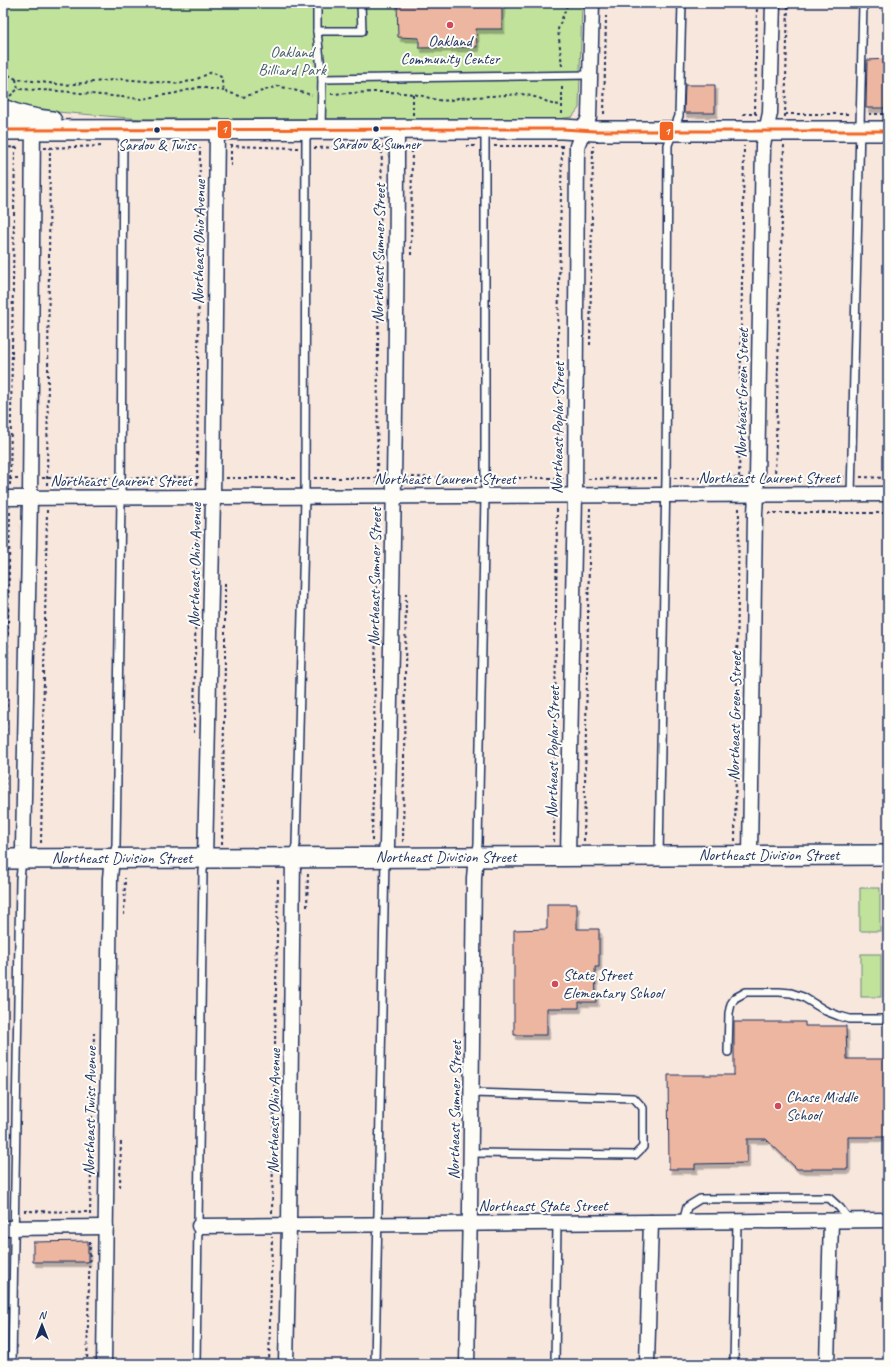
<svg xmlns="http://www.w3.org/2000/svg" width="891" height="1367" viewBox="0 0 891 1367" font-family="Caveat,sans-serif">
	<defs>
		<filter id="shadow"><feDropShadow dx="2.5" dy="4.5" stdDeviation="0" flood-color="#0004"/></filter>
	</defs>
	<rect width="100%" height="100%" fill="#f8e7dd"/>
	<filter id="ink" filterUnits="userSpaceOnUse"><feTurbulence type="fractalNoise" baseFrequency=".025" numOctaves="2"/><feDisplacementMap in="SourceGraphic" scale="8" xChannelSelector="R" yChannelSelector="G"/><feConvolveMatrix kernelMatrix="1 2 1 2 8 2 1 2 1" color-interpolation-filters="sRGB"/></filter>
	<g filter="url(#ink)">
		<!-- green -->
		<g fill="#c1e29b" stroke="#6e887c">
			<polygon points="3,3 582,3 579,108 572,117 558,119 142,119 33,110 3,99"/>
			<rect x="860" y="888" width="20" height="43"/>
			<polygon points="886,888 888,888 888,931 887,931"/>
			<rect x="861" y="954" width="20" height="43"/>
		</g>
		<!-- building -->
		<g fill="#ecb6a0" stroke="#1b2f5e" filter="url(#shadow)">
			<polygon points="397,3 502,3 502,29 476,29 477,47 419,48 419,38 398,37"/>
			<polygon points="888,59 888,108 866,108 867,60"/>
			<polygon points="685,85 715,85 715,113 684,113"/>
			<polygon points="547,904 577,904 577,929 599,929 599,967 595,967 596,1002 579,1002 579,1008 547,1008 547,1035 514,1035 514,930 547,929"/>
			<polygon points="734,1022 805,1022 805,1026 846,1026 847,1059 888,1059 888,1137 848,1137 848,1169 797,1169 766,1139 747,1139 747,1163 695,1164 695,1169 669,1169 668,1075 734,1075"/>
			<polygon points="88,1241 88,1262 33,1262 33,1242"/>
		</g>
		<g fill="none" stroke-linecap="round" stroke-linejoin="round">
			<!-- lane casing -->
			<g stroke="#1b2f5e" stroke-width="10">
				<g id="lane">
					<polyline points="317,3 317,31 322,79 321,129"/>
					<polyline points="317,31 362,31 361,3"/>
					<polyline points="322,79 591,75"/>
					<polyline points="851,495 863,3"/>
					<polyline points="659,855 666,478 668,145 679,116 682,3"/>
					<polyline points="476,856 478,844 485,496 485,129"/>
					<polyline points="113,857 116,846 121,498 123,130"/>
					<polyline points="293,857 296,845 305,497 306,130"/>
					<polyline points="728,1052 729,1013 731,1004 735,998 746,992 779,992 791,993 803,997 826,1011 839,1016 850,1019 888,1019"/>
					<polyline points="471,1153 635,1155 643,1147 643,1108 634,1098 472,1093"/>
					<polyline points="683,1222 687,1207 700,1199 829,1198 840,1208 850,1221"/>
					<polyline points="12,1364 20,879 22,860"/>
					<polyline points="196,1364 203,871 205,858"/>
					<polyline points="375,1364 385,858"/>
					<polyline points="555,1364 557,1223"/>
					<polyline points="734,1364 737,1222"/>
				</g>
			</g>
			<!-- street casing -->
			<g stroke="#1b2f5e" stroke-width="17">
				<g id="street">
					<polyline points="3,498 888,494"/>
					<polyline points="750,855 755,513 757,478 763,145 770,113 773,3"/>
					<polyline points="568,856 575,496 577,146 589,117 592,3"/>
					<path d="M385,857L387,845C392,607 397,368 397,129"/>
					<polyline points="205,858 213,498 217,129"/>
					<polyline points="22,859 23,847 30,498 33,121"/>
					<polyline points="199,1226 888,1220"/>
					<polyline points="3,1228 106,1227"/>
					<polyline points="104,1364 110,878 112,858"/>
					<polyline points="286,1364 289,1225 293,857"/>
					<polyline points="467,1364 470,1208 474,878 476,856"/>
					<polyline points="647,1364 651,1222"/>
					<polyline points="827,1364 831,1221"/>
				</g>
			</g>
			<!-- secondary casing -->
			<g stroke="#1b2f5e" stroke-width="22">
				<g id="secondary">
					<path d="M3,109C19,116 34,119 52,121"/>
					<polyline points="3,130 562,129 595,131 888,131"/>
					<polyline points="3,859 888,855"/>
				</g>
			</g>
			<!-- path -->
			<g stroke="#1b2f5e" stroke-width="2" stroke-dasharray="3 3" stroke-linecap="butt">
				<polyline points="562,66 558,29 568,3"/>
				<polyline points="3,72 16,79 65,85 122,79 179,84 197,79 212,72 221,77 224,91 243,97 278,86 312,95"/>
				<polyline points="16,79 18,89 60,91 142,99 176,93 200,87 224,91"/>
				<path d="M331,94C357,93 386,90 412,94C430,96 440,105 458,98L522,94L539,98L552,104L562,105"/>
				<polyline points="413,94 413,115"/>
				<polyline points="10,96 18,89"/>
				<polyline points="562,114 562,84"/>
				<polyline points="604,114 606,16"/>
				<polyline points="743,114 757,114"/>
				<polyline points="755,114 757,3"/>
				<polyline points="785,114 851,114"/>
				<polyline points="869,114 888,114"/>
				<polyline points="785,117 788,3"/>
				<polyline points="230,146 298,148"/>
				<polyline points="466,146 476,146"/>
				<polyline points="494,146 564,146"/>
				<polyline points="3,147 20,148"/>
				<polyline points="44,148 104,146"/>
				<polyline points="314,148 368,146"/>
				<polyline points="231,166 231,146"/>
				<polyline points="411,255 412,145"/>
				<polyline points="590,345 593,146"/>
				<polyline points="406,477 476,478"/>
				<polyline points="860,477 888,478"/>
				<polyline points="42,478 112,478"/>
				<polyline points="130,478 202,477"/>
				<polyline points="226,478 296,478"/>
				<polyline points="314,478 382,478"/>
				<polyline points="494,478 564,478"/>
				<polyline points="674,478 746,478"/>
				<polyline points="770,478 844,477"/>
				<polyline points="775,478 784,145"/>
				<polyline points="3,479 18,479"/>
				<polyline points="588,479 658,478"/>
				<polyline points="739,483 744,146"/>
				<polyline points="377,484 378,341 382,145 384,146"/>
				<polyline points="558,484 558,334 562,146"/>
				<polyline points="10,485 15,147"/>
				<polyline points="47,485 50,148"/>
				<polyline points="197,485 200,148"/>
				<polyline points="768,513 888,513"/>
				<polyline points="194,733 197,509"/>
				<polyline points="372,841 378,508"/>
				<polyline points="584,841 590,507"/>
				<polyline points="735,841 739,508"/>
				<polyline points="403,842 406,593"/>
				<polyline points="554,842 557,508"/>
				<polyline points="41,843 47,510"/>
				<polyline points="222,844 225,660 225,580"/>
				<polyline points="4,845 10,510"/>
				<polyline points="307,907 308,872"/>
				<polyline points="124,915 125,878"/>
				<polyline points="120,1187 121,1139"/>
				<polyline points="24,1211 90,1212"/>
				<polyline points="272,1213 278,877"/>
				<polyline points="90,1215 94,1033"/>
				<polyline points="87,1364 90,1239"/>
				<polyline points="269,1364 272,1237"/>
			</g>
			<!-- lane -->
			<use href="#lane" stroke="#fdfcf7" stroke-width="7"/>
			<!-- street -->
			<use href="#street" stroke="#fdfcf7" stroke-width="14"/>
			<!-- secondary -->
			<use href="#secondary" stroke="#fdfcf7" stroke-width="19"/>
			<!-- bus-1 casing -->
			<g stroke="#fdfcf7" stroke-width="6">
				<polyline id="bus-1" points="3,130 562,129 595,131 888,131"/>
			</g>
			<!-- bus-1 -->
			<use href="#bus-1" stroke="#f26522" stroke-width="3"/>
		</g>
	</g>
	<!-- markers -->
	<g fill="#d1495b" stroke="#fdfcf7" stroke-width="1.5">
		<circle cx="450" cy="25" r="4"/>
		<circle cx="555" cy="984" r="4"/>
		<circle cx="778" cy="1106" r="4"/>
	</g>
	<g fill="#1b2f5e" stroke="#fdfcf7" stroke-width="1.5">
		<circle cx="376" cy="129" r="3.5"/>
		<circle cx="157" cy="130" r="3.5"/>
	</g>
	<g text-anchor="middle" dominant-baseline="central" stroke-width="4" stroke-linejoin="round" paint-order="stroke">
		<!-- bus labels -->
		<g font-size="15" fill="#1b2f5e" stroke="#fdfcf7">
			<text x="376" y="144">Sardou &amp; Sumner</text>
			<text x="157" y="145">Sardou &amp; Twiss</text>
		</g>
		<!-- poi labels -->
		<g font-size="16" fill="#1b2f5e" stroke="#fdfcf7" text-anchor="start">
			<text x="450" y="41" text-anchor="middle">Oakland<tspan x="450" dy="18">Community Center</tspan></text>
			<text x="563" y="975">State Street<tspan x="563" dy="18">Elementary School</tspan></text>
			<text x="786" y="1097">Chase Middle<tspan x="786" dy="18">School</tspan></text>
		</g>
		<!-- park labels -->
		<g font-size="16" fill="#445c6d" stroke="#fdfcf7">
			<text x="292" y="52">Oakland<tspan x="292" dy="18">Billiard Park</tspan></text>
		</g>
		<!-- street labels -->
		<g font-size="16" fill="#1b2f5e" stroke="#fdfcf7">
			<text transform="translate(199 242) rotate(-89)">Northeast Ohio Avenue</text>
			<text transform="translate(379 253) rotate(-89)">Northeast Sumner Street</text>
			<text transform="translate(742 393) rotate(-89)">Northeast Green Street</text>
			<text transform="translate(558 428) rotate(-89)">Northeast Poplar Street</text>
			<text x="769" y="478">Northeast Laurent Street</text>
			<text x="445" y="479">Northeast Laurent Street</text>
			<text x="121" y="481">Northeast Laurent Street</text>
			<text transform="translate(195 565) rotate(-89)">Northeast Ohio Avenue</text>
			<text transform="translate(375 577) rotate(-89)">Northeast Sumner Street</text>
			<text transform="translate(735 716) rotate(-89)">Northeast Green Street</text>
			<text transform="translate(553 752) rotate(-89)">Northeast Poplar Street</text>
			<text x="769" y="855">Northeast Division Street</text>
			<text x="446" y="857">Northeast Division Street</text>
			<text x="122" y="858">Northeast Division Street</text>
			<text transform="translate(455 1110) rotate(-89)">Northeast Sumner Street</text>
			<text transform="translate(90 1111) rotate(-89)">Northeast Twiss Avenue</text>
			<text transform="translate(274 1111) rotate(-89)">Northeast Ohio Avenue</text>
			<text x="543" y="1206">Northeast State Street</text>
		</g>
	</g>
	<g stroke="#fdfcf7" stroke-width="1.5">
		<rect x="217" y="120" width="15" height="19" rx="4" fill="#f26522"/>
		<rect x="659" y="121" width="15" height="20" rx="4" fill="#f26522"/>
	</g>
	<g font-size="11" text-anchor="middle" font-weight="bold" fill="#fff">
		<text x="224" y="133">1</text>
		<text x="667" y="135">1</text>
	</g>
	<!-- margin -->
	<rect width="891" height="1367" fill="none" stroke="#fdfcf7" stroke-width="16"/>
	<rect x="8" y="8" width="875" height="1351" fill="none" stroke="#1b2f5e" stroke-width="1.5" filter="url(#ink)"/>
	<!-- north arrow -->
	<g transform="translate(42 1325)" stroke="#fdfcf7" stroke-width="3" paint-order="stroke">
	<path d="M0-3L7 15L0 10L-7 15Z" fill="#1b2f5e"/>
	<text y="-6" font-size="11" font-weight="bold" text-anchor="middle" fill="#1b2f5e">N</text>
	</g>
</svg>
